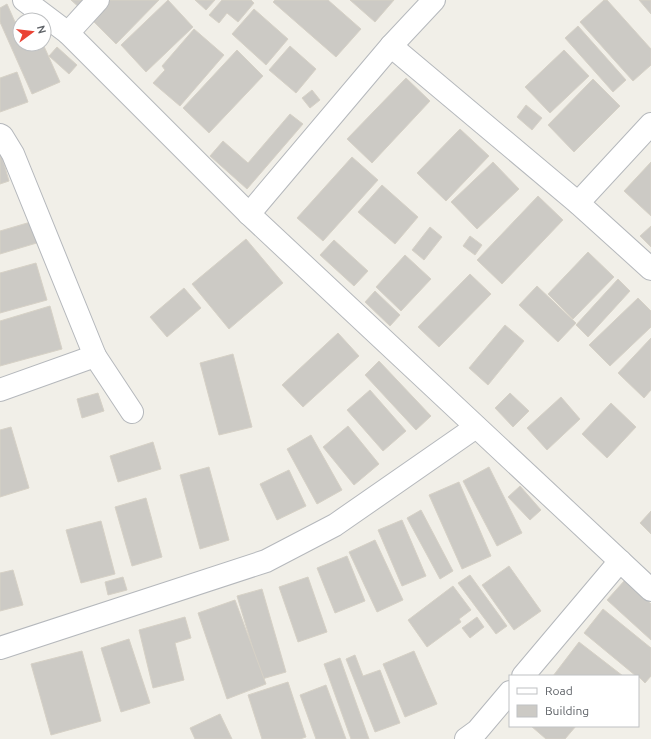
<svg xmlns="http://www.w3.org/2000/svg" width="651" height="739" viewBox="0 0 651 739" font-family="Ubuntu,sans-serif">
	<rect width="100%" height="100%" fill="#f1efe8"/>
	<!-- building -->
	<g fill="#cccac5" stroke="#d6d1c6">
		<polygon points="71,0 90,0 81,9"/>
		<polygon points="106,0 159,0 116,44 89,17"/>
		<polygon points="168,0 193,27 146,72 121,45"/>
		<polygon points="195,0 215,0 206,10"/>
		<polygon points="222,0 251,0 254,3 238,22 227,13 219,23 209,15"/>
		<polygon points="275,0 328,0 361,29 336,57 273,2"/>
		<polygon points="350,0 394,0 375,22"/>
		<polygon points="604,0 607,0 651,49 651,65 633,81 580,22"/>
		<polygon points="639,0 651,0 651,14"/>
		<polygon points="7,4 15,22 22,19 22,20 20,20 20,44 43,44 60,82 32,94 0,22 0,8"/>
		<polygon points="254,9 288,39 266,65 232,34"/>
		<polygon points="578,26 626,80 613,92 565,38"/>
		<polygon points="194,29 224,55 180,106 153,83 165,70 162,66"/>
		<polygon points="290,46 316,69 296,93 269,70"/>
		<polygon points="57,47 77,65 69,74 49,56"/>
		<polygon points="237,50 263,76 209,133 183,108"/>
		<polygon points="564,50 589,76 550,113 525,87"/>
		<polygon points="17,72 28,102 0,112 0,78"/>
		<polygon points="406,78 430,101 372,163 347,139"/>
		<polygon points="593,79 620,106 574,152 548,125"/>
		<polygon points="312,90 320,100 310,108 302,98"/>
		<polygon points="526,105 542,118 532,130 517,117"/>
		<polygon points="290,114 303,124 247,189 210,156 223,141 248,163"/>
		<polygon points="460,129 489,156 446,201 417,173"/>
		<polygon points="0,150 9,181 0,184"/>
		<polygon points="352,157 378,180 323,241 297,218"/>
		<polygon points="493,162 519,189 477,229 451,202"/>
		<polygon points="651,162 651,216 624,191"/>
		<polygon points="382,185 418,217 395,244 358,212"/>
		<polygon points="538,196 563,220 502,284 477,260"/>
		<polygon points="34,221 40,242 0,254 0,231"/>
		<polygon points="651,226 651,247 640,236"/>
		<polygon points="430,227 442,237 424,260 412,250"/>
		<polygon points="470,236 482,245 475,255 463,246"/>
		<polygon points="246,239 283,283 229,329 192,284"/>
		<polygon points="334,240 368,271 354,286 320,255"/>
		<polygon points="588,252 614,277 573,319 548,294"/>
		<polygon points="405,255 431,279 401,311 376,287"/>
		<polygon points="36,263 47,300 0,313 0,273"/>
		<polygon points="470,274 491,294 439,347 418,327"/>
		<polygon points="618,279 630,291 588,337 576,325"/>
		<polygon points="537,286 576,323 558,342 519,305"/>
		<polygon points="184,288 201,308 167,337 150,317"/>
		<polygon points="375,291 400,315 390,326 365,302"/>
		<polygon points="638,298 651,311 651,327 610,366 589,345"/>
		<polygon points="50,306 62,349 0,366 0,321"/>
		<polygon points="505,325 524,341 488,385 469,368"/>
		<polygon points="338,333 359,356 303,407 282,385"/>
		<polygon points="651,338 651,390 644,398 618,373"/>
		<polygon points="233,354 252,427 219,435 200,363"/>
		<polygon points="379,361 431,416 416,430 365,375"/>
		<polygon points="370,390 406,431 383,451 347,410"/>
		<polygon points="98,393 104,411 82,418 77,399"/>
		<polygon points="510,393 529,411 513,427 495,408"/>
		<polygon points="561,397 580,419 547,450 527,428"/>
		<polygon points="611,403 636,427 607,458 582,434"/>
		<polygon points="348,426 379,464 354,485 323,447"/>
		<polygon points="11,427 29,488 0,497 0,430"/>
		<polygon points="311,435 342,490 317,504 287,449"/>
		<polygon points="153,442 161,469 118,482 110,456"/>
		<polygon points="209,467 229,540 200,549 180,475"/>
		<polygon points="489,467 522,533 497,546 463,481"/>
		<polygon points="289,470 306,506 277,520 260,484"/>
		<polygon points="459,482 491,556 462,569 429,495"/>
		<polygon points="520,486 541,510 530,520 508,497"/>
		<polygon points="146,498 162,557 132,566 115,507"/>
		<polygon points="421,510 453,571 440,579 407,518"/>
		<polygon points="651,511 651,534 640,523"/>
		<polygon points="402,520 426,576 402,586 378,530"/>
		<polygon points="101,521 115,574 81,583 66,530"/>
		<polygon points="375,540 403,600 377,612 349,552"/>
		<polygon points="347,556 365,601 335,613 317,568"/>
		<polygon points="509,566 541,611 514,630 482,585"/>
		<polygon points="13,570 23,605 0,611 0,573"/>
		<polygon points="470,575 507,626 496,634 458,583"/>
		<polygon points="123,577 127,590 108,595 105,582"/>
		<polygon points="308,577 327,632 298,642 279,587"/>
		<polygon points="625,580 651,604 651,640 607,600"/>
		<polygon points="453,586 471,610 459,619 461,622 427,647 408,620"/>
		<polygon points="262,589 286,672 262,679 237,596"/>
		<polygon points="235,600 266,684 227,699 198,613"/>
		<polygon points="603,609 651,648 651,676 645,683 638,676 636,676 584,633"/>
		<polygon points="185,617 191,638 175,643 184,680 153,688 139,630"/>
		<polygon points="477,617 484,627 470,638 462,628"/>
		<polygon points="129,639 150,703 121,712 101,648"/>
		<polygon points="579,642 623,676 553,676"/>
		<polygon points="82,651 101,721 51,735 31,664"/>
		<polygon points="414,651 437,704 405,717 383,664"/>
		<polygon points="355,655 363,676 380,670 400,723 375,732 346,659"/>
		<polygon points="340,658 369,739 351,739 324,664"/>
		<polygon points="288,682 306,737 300,739 262,739 248,695"/>
		<polygon points="326,685 346,739 316,739 300,695"/>
		<polygon points="220,714 232,739 195,739 190,728"/>
		<polygon points="531,726 576,726 565,739 546,739"/>
	</g>
	<g fill="none" stroke-linecap="round" stroke-linejoin="round">
		<!-- minor casing -->
		<g stroke="#b5b8bc" stroke-width="24">
			<g id="minor">
				<polyline points="24,0 68,33 249,214 651,590"/>
				<polyline points="68,33 98,0"/>
				<polyline points="391,46 578,203 651,269"/>
				<polyline points="0,135 2,136 13,154 95,356 132,412"/>
				<polyline points="578,203 651,124"/>
				<polyline points="249,214 391,46 434,0"/>
				<polyline points="0,390 95,356"/>
				<polyline points="0,648 266,561 335,525 476,427"/>
				<polyline points="523,676 620,561"/>
				<polyline points="466,739 477,731 510,692"/>
			</g>
		</g>
		<!-- minor -->
		<use href="#minor" stroke="#fff" stroke-width="22"/>
	</g>
	<!-- legend -->
	<rect x="509" y="675" width="130" height="52" fill="#ffffff" stroke="#bfc1c3"/>
	<rect x="517" y="688" width="20" height="6" fill="#ffffff" stroke="#bfc1c3"/>
	<text x="545" y="695" font-size="12" fill="#5f6368">Road</text>
	<rect x="517" y="705" width="20" height="12" fill="#cccac5" stroke="#bfc1c3"/>
	<text x="545" y="715" font-size="12" fill="#5f6368">Building</text>
	<!-- north arrow -->
	<g transform="translate(32 32) rotate(75)"><circle r="19" fill="#ffffff" stroke="#bfc1c3"/>
	<path d="M0-3L7 15L0 10L-7 15Z" fill="#ea4335"/>
	<text y="-6" font-size="11" font-weight="bold" text-anchor="middle" fill="#5f6368">N</text>
	</g>
</svg>
